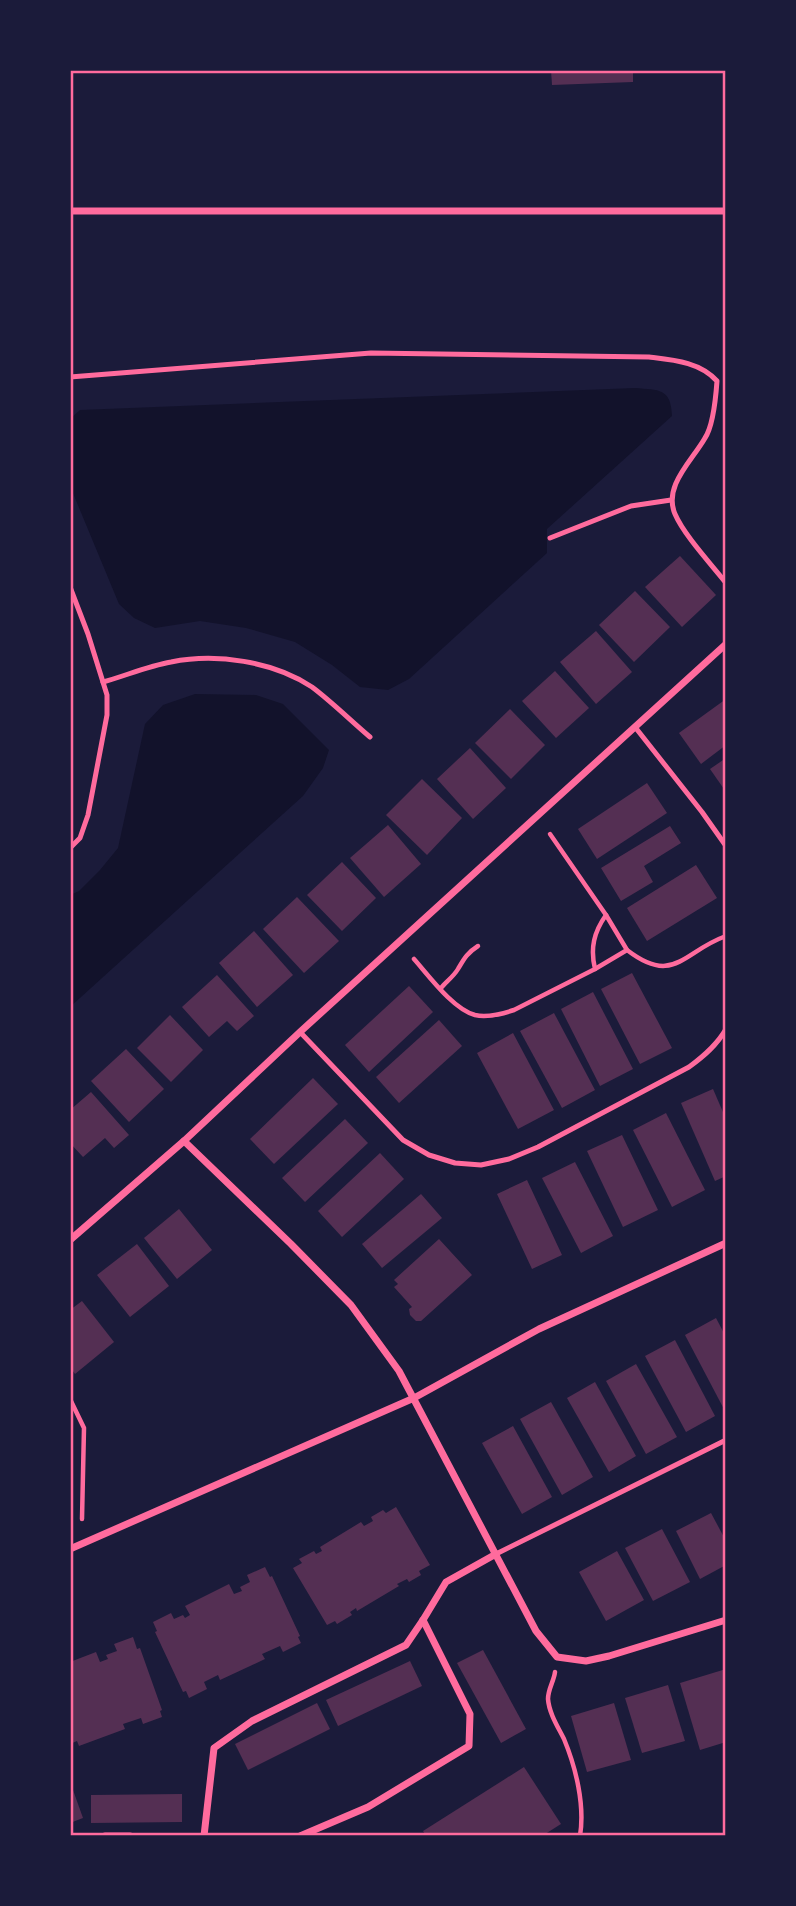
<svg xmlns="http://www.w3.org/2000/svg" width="796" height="1906" viewBox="0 0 796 1906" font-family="Signika,sans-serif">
	<rect width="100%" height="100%" fill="#1b1b3a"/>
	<!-- water -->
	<g fill="#12122b">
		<path d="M635,388C659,390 671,388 672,416L547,529V553L409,679L388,690L360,687L332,665L295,642L246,628L200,621L155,628L134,618L119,604L70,486V419L80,410Z"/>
		<polygon points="195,694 256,695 283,704 329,750 323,768 303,796 70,1007 70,895 79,891 100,870 118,848 145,724 163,705"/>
	</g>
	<!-- building -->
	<g fill="#542f53">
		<polygon points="551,70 633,70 633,82 552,85"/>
		<polygon points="680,556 716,595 682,627 645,587"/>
		<polygon points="635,591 670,627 634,662 599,625"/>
		<polygon points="596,631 632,672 596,704 560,662"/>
		<polygon points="555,671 589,708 556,738 522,701"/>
		<polygon points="726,699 726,745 701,764 679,733"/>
		<polygon points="510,709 545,745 511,779 475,743"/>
		<polygon points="470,748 506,788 473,819 437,779"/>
		<polygon points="726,758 726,792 710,769"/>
		<polygon points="422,779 462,818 427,855 386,815"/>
		<polygon points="647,783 667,813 597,859 578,829"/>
		<polygon points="388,825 421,864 384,897 350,858"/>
		<polygon points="670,826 681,843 644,866 653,882 621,901 601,868"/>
		<polygon points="342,862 376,898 342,931 307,895"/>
		<polygon points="696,865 717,898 647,941 627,908"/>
		<polygon points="297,897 339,941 304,973 263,929"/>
		<polygon points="254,931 293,975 257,1007 219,963"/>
		<polygon points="632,973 672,1048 640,1064 601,989"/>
		<polygon points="217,975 254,1016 237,1031 227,1021 209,1037 182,1007"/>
		<polygon points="409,986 433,1012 369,1072 345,1045"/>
		<polygon points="593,992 633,1069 600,1086 561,1009"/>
		<polygon points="554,1013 595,1090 562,1108 520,1031"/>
		<polygon points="170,1015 203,1050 171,1082 137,1048"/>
		<polygon points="439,1020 462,1046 399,1103 376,1077"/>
		<polygon points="513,1033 554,1110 518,1129 477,1053"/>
		<polygon points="126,1049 164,1089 129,1122 91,1081"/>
		<polygon points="313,1078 338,1104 274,1164 250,1139"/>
		<polygon points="713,1089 726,1119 726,1176 715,1181 681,1103"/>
		<polygon points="91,1092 129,1135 114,1148 105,1138 83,1157 70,1143 70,1110"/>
		<polygon points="666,1113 705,1190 672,1207 633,1130"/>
		<polygon points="345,1119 368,1143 305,1202 282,1178"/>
		<polygon points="622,1135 658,1210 623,1227 587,1151"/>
		<polygon points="380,1153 404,1179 342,1237 318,1211"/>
		<polygon points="575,1162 613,1236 581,1253 542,1178"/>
		<polygon points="527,1180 562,1255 532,1269 497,1194"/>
		<polygon points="421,1194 442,1218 382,1268 362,1244"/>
		<polygon points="179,1209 212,1250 177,1279 144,1238"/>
		<polygon points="439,1239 472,1275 421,1321 416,1321 410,1315 409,1309 412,1307 394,1287 398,1284 394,1280"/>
		<polygon points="137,1244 169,1286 130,1317 97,1275"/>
		<polygon points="82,1301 114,1342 75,1374 70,1367 70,1310"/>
		<polygon points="716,1318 726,1337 726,1413 685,1335"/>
		<polygon points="675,1340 715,1416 686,1432 645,1356"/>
		<polygon points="636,1364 677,1437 646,1454 606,1381"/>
		<polygon points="595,1382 636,1456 609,1472 567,1398"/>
		<polygon points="551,1402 593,1477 562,1495 520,1419"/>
		<polygon points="513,1426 552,1497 522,1514 482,1443"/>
		<polygon points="396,1507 430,1565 419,1571 421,1575 409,1582 407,1579 397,1584 399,1586 357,1611 356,1608 350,1612 352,1615 337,1624 335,1621 327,1625 293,1568 302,1563 299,1559 314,1551 316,1554 322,1551 320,1547 361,1522 364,1526 373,1521 371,1517 383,1510 386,1513"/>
		<polygon points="711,1513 726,1541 726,1565 700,1579 676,1531"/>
		<polygon points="662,1529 690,1582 653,1601 625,1548"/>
		<polygon points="617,1551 644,1600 606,1621 579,1572"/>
		<polygon points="265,1567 270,1577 272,1576 300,1636 298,1637 301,1643 283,1652 280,1646 262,1654 265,1659 220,1680 218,1675 204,1682 207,1689 189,1698 186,1691 183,1692 155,1632 157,1631 153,1622 171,1613 174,1619 183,1615 185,1618 190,1615 185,1606 229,1584 234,1594 242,1591 240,1587 250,1582 247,1575"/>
		<polygon points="133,1637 137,1649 140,1648 162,1710 160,1711 162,1717 143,1724 141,1718 123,1724 125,1729 79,1746 77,1741 70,1744 70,1662 96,1652 100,1662 108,1659 106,1655 117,1651 114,1644"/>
		<polygon points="483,1650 526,1729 501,1743 457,1663"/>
		<polygon points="410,1661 422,1686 338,1726 326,1700"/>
		<polygon points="726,1669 726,1742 700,1750 680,1683"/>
		<polygon points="668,1685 685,1741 642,1753 625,1698"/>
		<polygon points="317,1703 330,1729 248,1770 235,1744"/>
		<polygon points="614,1703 631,1760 587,1772 571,1716"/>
		<polygon points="524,1767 561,1824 542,1836 426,1836 423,1831"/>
		<polygon points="73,1790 83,1818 70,1823 70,1791"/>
		<polygon points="182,1794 182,1822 91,1823 91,1795"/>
	</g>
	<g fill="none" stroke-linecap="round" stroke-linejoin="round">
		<!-- path -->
		<g stroke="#ff6b9d" stroke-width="4.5">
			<polyline points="550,834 606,915 627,950"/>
			<path d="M414,959C429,976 453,1009 475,1015C488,1018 502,1014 514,1010L595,969C590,948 594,932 606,915"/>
			<path d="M595,969L627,950C674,986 682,952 726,936"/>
			<path d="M441,988C446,982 454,976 458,969C464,959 467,953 478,946"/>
			<polyline points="70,1399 84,1428 82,1519"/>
			<path d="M555,1672C554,1681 548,1689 548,1699C549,1713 558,1727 564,1739C576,1768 585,1805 580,1836"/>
		</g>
		<!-- service -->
		<g stroke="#ff6b9d" stroke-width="5">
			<path d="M70,377L371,353L649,357C674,360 700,362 717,381C716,395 713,426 705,438C692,461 663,486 675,514C684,535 711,564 726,583"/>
			<polyline points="550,538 631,506 671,500"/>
			<polyline points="70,587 88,634 107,695 107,715 88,815 80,838 70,848"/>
			<path d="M103,682C125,676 148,666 171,662C216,653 273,661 312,687C332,702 351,721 370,737"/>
			<polyline points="635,727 702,812 726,846"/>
			<path d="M300,1032L403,1140L429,1155L455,1163L481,1165L509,1159L538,1147L689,1067C704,1056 717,1045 726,1029"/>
			<polyline points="496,1554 726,1440"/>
		</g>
		<!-- minor -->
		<g stroke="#ff6b9d" stroke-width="7">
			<polyline points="70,211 726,211"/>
			<polyline points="184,1141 291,1244 351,1305 399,1371 536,1631 557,1657 586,1661 609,1656 726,1620"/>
			<polyline points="70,1240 184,1141 300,1032 726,644"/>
			<polyline points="70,1549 414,1398 539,1329 726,1243"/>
			<polyline points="105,1836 130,1836"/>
			<polyline points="204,1836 214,1748 252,1721 406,1645 423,1620 446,1582 496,1554"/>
			<polyline points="300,1836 368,1807 469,1746 470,1714 423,1620"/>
		</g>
	</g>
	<!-- border -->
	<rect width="796" height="1906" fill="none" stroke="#1b1b3a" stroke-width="144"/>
	<rect x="72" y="72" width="652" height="1762" fill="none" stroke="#ff6b9d" stroke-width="2.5"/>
</svg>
